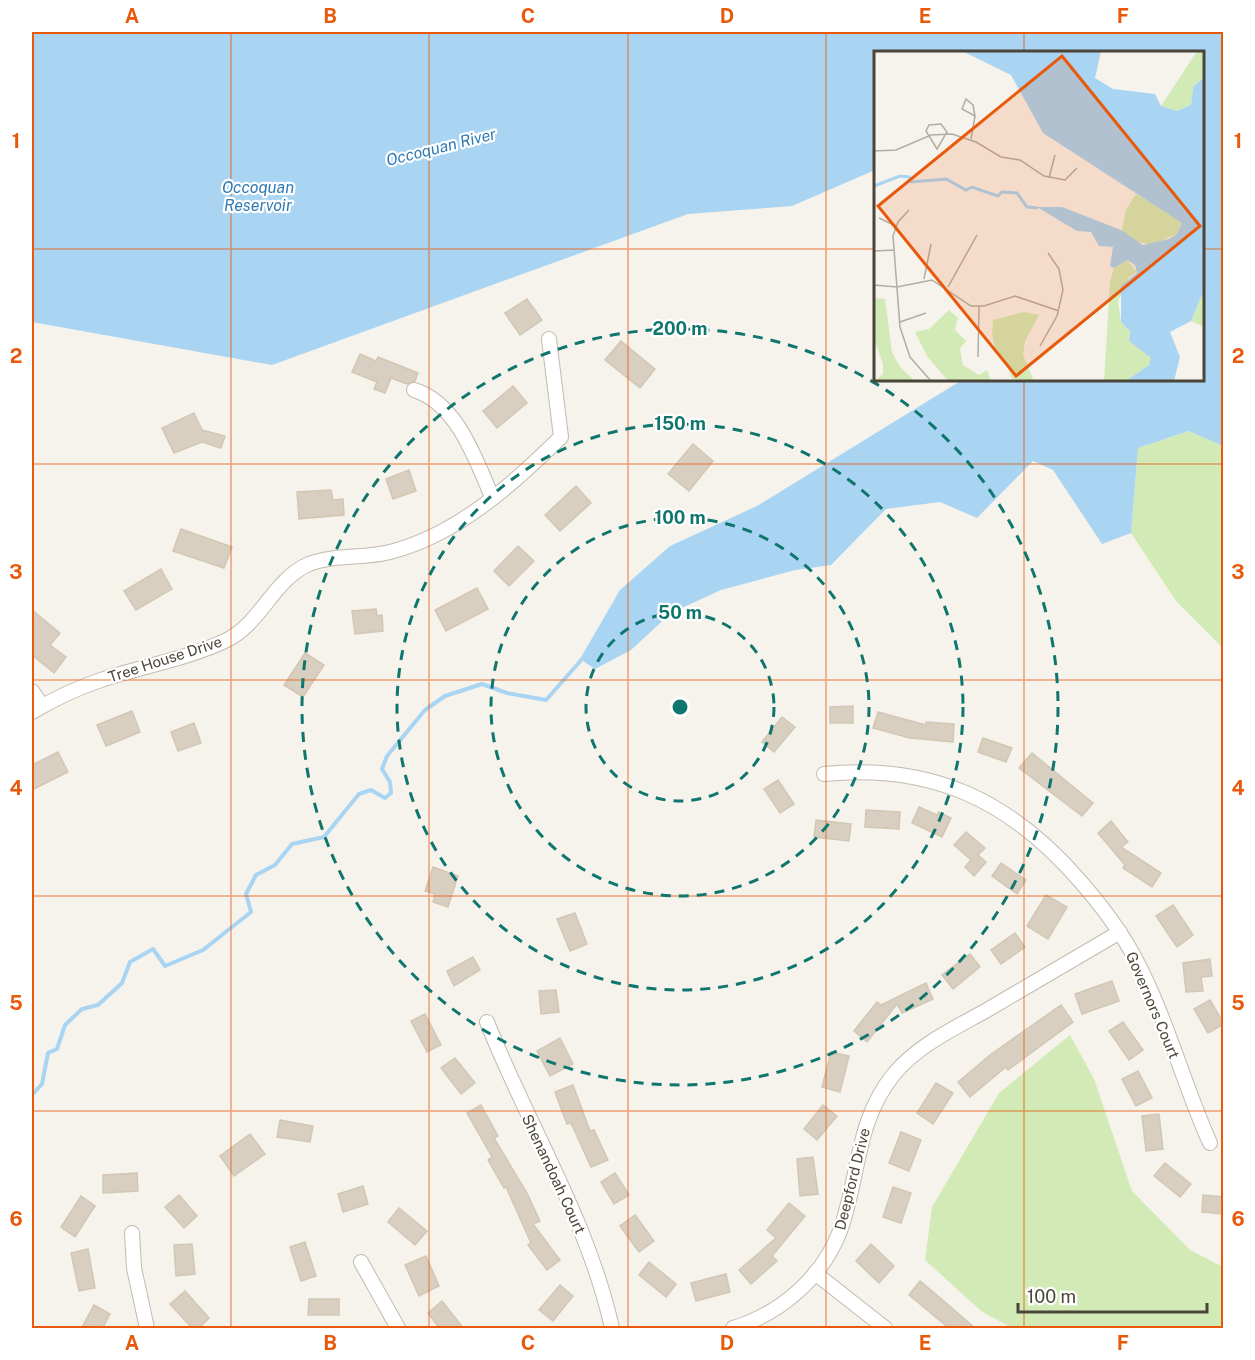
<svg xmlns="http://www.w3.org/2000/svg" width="1255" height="1360" viewBox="0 0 1255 1360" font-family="'Public Sans',sans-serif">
	<rect width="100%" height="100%" fill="#f6f3ec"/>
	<!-- green -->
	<g fill="#d2eab5">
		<polygon points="1190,431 1223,446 1223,648 1176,601 1131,533 1138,448"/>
		<polygon points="1070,1035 1094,1079 1132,1191 1190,1250 1223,1267 1223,1328 1012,1328 981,1311 925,1260 932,1207 999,1093"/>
	</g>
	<!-- water -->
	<polygon fill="#a9d4f2" points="32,32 1223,32 1223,446 1189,431 1138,448 1131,533 1102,544 1053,470 1033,461 977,518 940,502 886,509 831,565 795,570 721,590 671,613 631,650 595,669 580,659 620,590 670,546 757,506 962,380 1202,380 1202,52 876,52 875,170 792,206 688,214 272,365 32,322"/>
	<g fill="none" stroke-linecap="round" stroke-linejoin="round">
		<!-- stream -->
		<polyline stroke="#a9d4f2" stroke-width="4" points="32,1095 42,1084 48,1053 57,1049 65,1025 82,1009 98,1005 122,983 130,962 153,949 165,966 203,950 251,912 246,894 256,875 275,865 292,844 324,837 359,794 371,790 385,798 391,793 390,782 382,769 387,756 425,710 445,696 482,684 507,693 546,700 583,658"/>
	</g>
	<!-- building -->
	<g fill="#d8cfc1" stroke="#d3c7b4" stroke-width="1.5">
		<polygon points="527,299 542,320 520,335 505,313"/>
		<polygon points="621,341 655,369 640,388 605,360"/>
		<polygon points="360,354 376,361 378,357 418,373 415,381 407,384 391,378 385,393 374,389 377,382 352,372"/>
		<polygon points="513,386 527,403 497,428 483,411"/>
		<polygon points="194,413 202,430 225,436 221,448 202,442 174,453 162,428"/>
		<polygon points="693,444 713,461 689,491 668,474"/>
		<polygon points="409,470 416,491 393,499 386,479"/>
		<polygon points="576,486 591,503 560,531 545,515"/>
		<polygon points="331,490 333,500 343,499 344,515 299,519 297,492"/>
		<polygon points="181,529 232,547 224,568 173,551"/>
		<polygon points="518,546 534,561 509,586 494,571"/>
		<polygon points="161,569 172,589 136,610 124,591"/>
		<polygon points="477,588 488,609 446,631 435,610"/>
		<polygon points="376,609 377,616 382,615 383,631 355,634 352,611"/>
		<polygon points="32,610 60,633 50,645 66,657 54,673 32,655"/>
		<polygon points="305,653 324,665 303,697 284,685"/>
		<polygon points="853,706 853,723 830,723 830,707"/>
		<polygon points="132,711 140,732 106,746 97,725"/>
		<polygon points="878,712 926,725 926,722 954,724 953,742 910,738 873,728"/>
		<polygon points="782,717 795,727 774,752 762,742"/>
		<polygon points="194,723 201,743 178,751 171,732"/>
		<polygon points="983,738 1012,748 1006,762 978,752"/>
		<polygon points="58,752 68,772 32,790 32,765"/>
		<polygon points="1032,753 1093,803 1082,816 1019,768"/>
		<polygon points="778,780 794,804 780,813 764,789"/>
		<polygon points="919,807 937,815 939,812 951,818 942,837 912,823"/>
		<polygon points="866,810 900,812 899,829 865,827"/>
		<polygon points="816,820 851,824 849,841 814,837"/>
		<polygon points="1111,821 1128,842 1121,847 1161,873 1152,887 1123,868 1125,865 1098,833"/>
		<polygon points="966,832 985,848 978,855 986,862 974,876 965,867 971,860 954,845"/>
		<polygon points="1001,863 1026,880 1017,894 992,876"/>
		<polygon points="433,867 458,876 448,907 433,902 435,894 425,891"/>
		<polygon points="1046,895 1067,907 1048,939 1027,926"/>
		<polygon points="1173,905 1193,935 1177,947 1156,916"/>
		<polygon points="575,913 587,944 570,951 557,919"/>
		<polygon points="1015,933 1025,947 1001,964 991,950"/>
		<polygon points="970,954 980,967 953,989 942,975"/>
		<polygon points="473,957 480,970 454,986 447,971"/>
		<polygon points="1210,959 1212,976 1201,977 1203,991 1186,992 1183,963"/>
		<polygon points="1112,981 1119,1001 1082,1014 1075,994"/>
		<polygon points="926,983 933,999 902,1013 897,1004 867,1042 854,1031 877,1002 881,1005"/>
		<polygon points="556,990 559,1012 541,1014 539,991"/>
		<polygon points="1210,1000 1224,1024 1208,1033 1194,1009"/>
		<polygon points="1061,1005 1073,1022 1008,1070 1006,1067 970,1097 958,1082 990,1055"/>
		<polygon points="425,1014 441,1045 427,1052 411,1021"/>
		<polygon points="1123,1022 1143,1050 1129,1060 1109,1031"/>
		<polygon points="560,1038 573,1064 550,1076 537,1051"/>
		<polygon points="831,1052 849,1056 840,1092 822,1087"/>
		<polygon points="455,1058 475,1083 461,1094 441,1068"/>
		<polygon points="1138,1071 1152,1098 1136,1106 1122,1079"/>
		<polygon points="936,1083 953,1093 933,1124 917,1113"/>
		<polygon points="573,1085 590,1131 594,1130 608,1160 591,1167 571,1123 567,1124 555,1092"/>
		<polygon points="481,1105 498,1136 494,1138 527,1193 540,1221 533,1224 560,1260 547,1270 528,1245 531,1243 506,1187 504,1188 488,1160 492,1157 467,1113"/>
		<polygon points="823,1105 837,1116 817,1140 804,1129"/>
		<polygon points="1159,1114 1163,1149 1146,1151 1142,1116"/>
		<polygon points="280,1120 313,1126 310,1142 277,1137"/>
		<polygon points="901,1132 921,1140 909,1171 889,1163"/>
		<polygon points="250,1134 265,1154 234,1176 220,1156"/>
		<polygon points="813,1157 818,1194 800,1196 797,1159"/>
		<polygon points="1165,1163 1191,1184 1180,1197 1154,1176"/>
		<polygon points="137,1173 138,1191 103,1193 103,1175"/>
		<polygon points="615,1173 629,1195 614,1204 601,1182"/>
		<polygon points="363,1186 368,1204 343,1212 338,1194"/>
		<polygon points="893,1187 911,1193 901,1223 883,1217"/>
		<polygon points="179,1195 197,1216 184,1228 165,1207"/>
		<polygon points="1203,1195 1224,1197 1224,1214 1202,1212"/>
		<polygon points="81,1196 95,1206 75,1237 61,1227"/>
		<polygon points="789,1203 805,1216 772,1256 777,1261 751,1284 739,1270 776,1238 767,1230"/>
		<polygon points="399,1208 427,1231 415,1245 388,1222"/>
		<polygon points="635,1215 654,1241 639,1252 620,1226"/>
		<polygon points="305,1242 316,1276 301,1281 290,1247"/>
		<polygon points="192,1244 195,1274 176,1276 174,1245"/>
		<polygon points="871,1244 894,1266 879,1283 856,1261"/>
		<polygon points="88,1249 95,1288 79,1291 71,1253"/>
		<polygon points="426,1256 439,1286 419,1296 405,1265"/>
		<polygon points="649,1262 676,1284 666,1297 639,1275"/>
		<polygon points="726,1274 730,1292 696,1301 691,1283"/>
		<polygon points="920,1281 945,1302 976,1329 950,1329 909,1295"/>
		<polygon points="560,1285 573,1296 553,1321 539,1310"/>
		<polygon points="185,1291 209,1318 198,1329 193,1329 170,1304"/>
		<polygon points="309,1299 339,1299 339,1315 308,1315"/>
		<polygon points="442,1301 464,1329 440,1329 428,1313"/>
		<polygon points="94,1305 110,1314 102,1329 81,1329"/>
	</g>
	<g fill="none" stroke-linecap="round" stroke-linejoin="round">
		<!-- minor casing -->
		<g stroke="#c2bbae" stroke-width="16">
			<g id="minor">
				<path d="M414,390C457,403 476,460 492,497"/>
				<polyline points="32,691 42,706"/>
				<path d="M32,712C54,699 77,688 101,680C143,666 187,659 227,640C261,623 274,579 309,564C334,554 364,559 390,552C457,535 512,485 561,437L549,339"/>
				<path d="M824,774C931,763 1010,800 1080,881C1101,905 1120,930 1135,958C1166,1016 1183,1083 1210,1143"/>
				<path d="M487,1022C528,1125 588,1220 612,1328"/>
				<polyline points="132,1233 134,1268 147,1328"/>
				<polyline points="361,1262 398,1328"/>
				<polyline points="815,1273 885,1328"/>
				<path d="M733,1328C780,1314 822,1278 840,1231C860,1176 855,1122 894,1074C918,1045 955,1028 987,1010C1031,984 1075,958 1120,932"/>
			</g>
		</g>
		<!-- minor -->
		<use href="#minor" stroke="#fff" stroke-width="14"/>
	</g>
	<!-- grid -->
	<path fill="none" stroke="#e8590c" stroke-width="1.5" stroke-opacity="0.55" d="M231,32V1328M429,32V1328M628,32V1328M826,32V1328M1024,32V52M32,249H876M1202,249H1224M1024,380V1328M32,464H1224M32,680H1224M32,896H1224M32,1111H1224"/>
	<!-- distance rings -->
	<g fill="none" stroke="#0f766e" stroke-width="3" stroke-dasharray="10 8">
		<circle cx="680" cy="707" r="94"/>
		<circle cx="680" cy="707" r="189"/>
		<circle cx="680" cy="707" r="283"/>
		<circle cx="680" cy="707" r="378"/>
	</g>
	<g text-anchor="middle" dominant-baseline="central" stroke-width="4.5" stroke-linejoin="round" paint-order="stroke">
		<!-- street labels -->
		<g font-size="15" fill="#4b4439" stroke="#fff">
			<text transform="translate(165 659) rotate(-18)">Tree House Drive</text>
			<text transform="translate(1153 1005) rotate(67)">Governors Court</text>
			<text transform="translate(554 1174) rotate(65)">Shenandoah Court</text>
			<text transform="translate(852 1179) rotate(-76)">Deepford Drive</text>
		</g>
		<!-- water labels -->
		<g font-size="16" font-style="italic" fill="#2e7ab2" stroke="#fff">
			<text transform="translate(441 147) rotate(-14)">Occoquan River</text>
			<text x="258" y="187">Occoquan<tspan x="258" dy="18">Reservoir</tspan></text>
		</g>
	</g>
	<!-- overview -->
	<g transform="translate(874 51)">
		<rect width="330" height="330" fill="#f6f3ec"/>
		<path d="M323,0H330V26L319,36L317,54L303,60L287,55ZM262,143L299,164L308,172L303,183L278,194L257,189L248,179L252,159ZM253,209L263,221L255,226L244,250L247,271L256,280L255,290L278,307L275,314L252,330H230L236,231L240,217ZM330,239V276L317,270ZM0,247L11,248L18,301L26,316L41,330H0L9,323V313L0,287ZM75,259L84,267L81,279L92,290L86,298L89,314L105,324L113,319L117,330H74L53,305L41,281L55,278ZM150,261L165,264L151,290L149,304L160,330L138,328L130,307L121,299L118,282L119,269Z" fill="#d2eab5"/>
		<path d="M88,0H227L221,27L239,38L281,43L287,55L303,60L317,54L319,36L330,26V239L317,270L296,281L306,306L300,330H252L275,314L277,307L255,290L256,280L247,271V235L263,222L261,214L253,209L240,217L236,215L239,196L225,195L217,181L203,180L163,156H188L247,179L269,194L295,188L303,183L308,172L169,82L137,24Z" fill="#a9d4f2"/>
		<path fill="none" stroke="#a9d4f2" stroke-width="3" d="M0,135L26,125L35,126L37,131L72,128L92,139L98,136L124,145L128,141L143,142L153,156L164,157"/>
		<path fill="none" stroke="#b2ada4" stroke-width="1.5" d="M92,48L99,54L101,65L88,58ZM67,73L73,81L63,98L52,80L55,74ZM97,88L101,65M0,100L22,99L57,84L78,83L102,91L127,106L146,109L170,125L191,129L203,117M175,127L181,104M35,159L24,171L19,185L26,276L36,306L57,330M5,167L22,175M0,200L20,199M50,228L57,193M0,234L23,236L58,229L97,255H110L141,245L185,260M74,236L103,184M26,271L52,262M166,295L183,265L189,239L185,218L174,202M104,306L105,256"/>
		<path fill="#e8590c" fill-opacity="0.15" stroke="#e8590c" stroke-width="3" d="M188,5L326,175L142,325L4,155Z"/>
		<rect width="330" height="330" fill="none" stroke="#4b4439" stroke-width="3"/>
	</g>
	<circle cx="680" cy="707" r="9" fill="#0f766e" stroke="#fff" stroke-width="3"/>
	<g font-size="18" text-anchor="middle" font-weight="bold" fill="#0f766e" stroke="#fff" stroke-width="4.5" stroke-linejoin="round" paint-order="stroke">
		<text x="680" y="335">200 m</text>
		<text x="680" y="430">150 m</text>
		<text x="680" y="524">100 m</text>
		<text x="680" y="619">50 m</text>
	</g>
	<!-- border -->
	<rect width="1255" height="1360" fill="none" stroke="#ffffff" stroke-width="66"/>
	<!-- scale -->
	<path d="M1018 1303v9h189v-9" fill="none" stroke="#4b4439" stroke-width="3"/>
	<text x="1027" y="1303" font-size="18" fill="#4b4439" stroke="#ffffff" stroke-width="4.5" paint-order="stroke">100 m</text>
	<rect x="33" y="33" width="1189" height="1294" fill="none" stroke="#e8590c" stroke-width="2"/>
	<g font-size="20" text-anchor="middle" font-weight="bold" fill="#e8590c">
		<text x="132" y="23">A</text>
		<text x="330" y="23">B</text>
		<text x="528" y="23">C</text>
		<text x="727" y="23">D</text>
		<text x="925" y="23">E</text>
		<text x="1123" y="23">F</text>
		<text x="16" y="148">1</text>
		<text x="1238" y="148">1</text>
		<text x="16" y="363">2</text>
		<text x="1238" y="363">2</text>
		<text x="16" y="579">3</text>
		<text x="1238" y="579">3</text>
		<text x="16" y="795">4</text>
		<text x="1238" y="795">4</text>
		<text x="16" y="1010">5</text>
		<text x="1238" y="1010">5</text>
		<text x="16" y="1226">6</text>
		<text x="1238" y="1226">6</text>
		<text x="132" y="1350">A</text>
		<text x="330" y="1350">B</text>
		<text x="528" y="1350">C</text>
		<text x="727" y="1350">D</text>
		<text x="925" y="1350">E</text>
		<text x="1123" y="1350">F</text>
	</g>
</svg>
